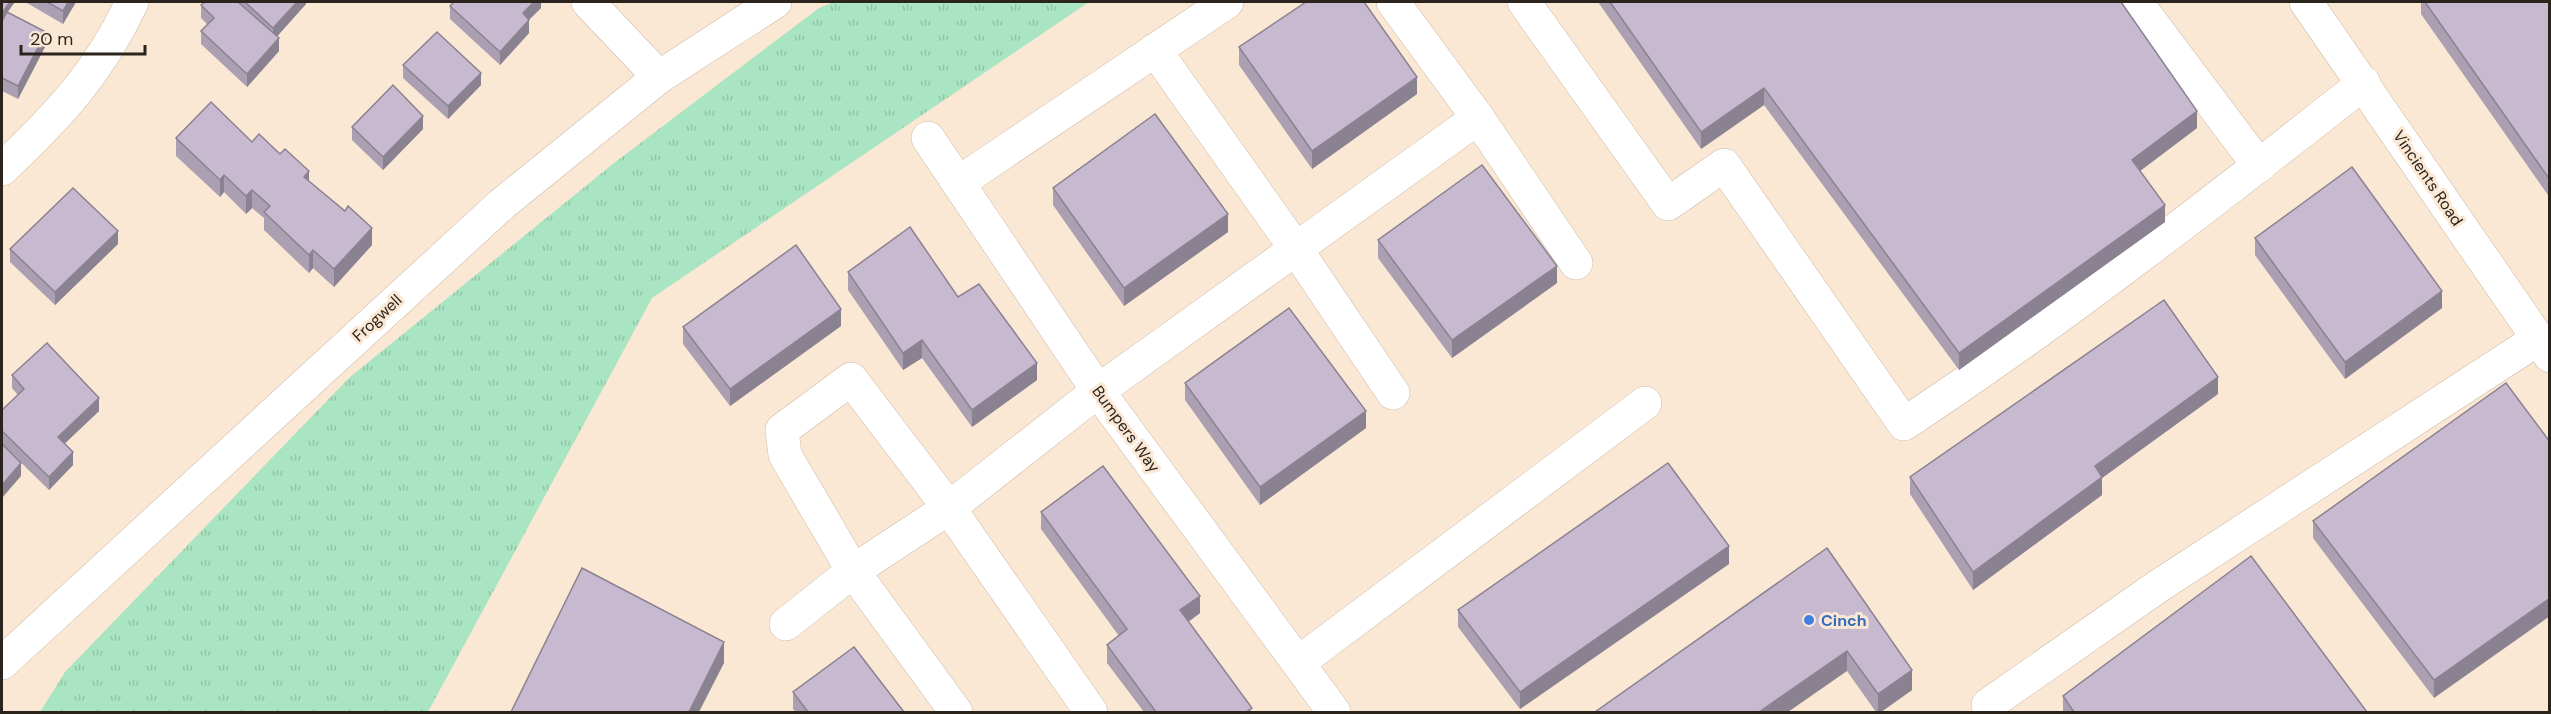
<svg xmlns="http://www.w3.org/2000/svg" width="2551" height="714" viewBox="0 0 2551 714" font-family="'DM Sans',sans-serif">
	<defs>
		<pattern id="grass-tufts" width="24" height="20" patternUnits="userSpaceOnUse" patternTransform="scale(1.5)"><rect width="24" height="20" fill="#a9e5c2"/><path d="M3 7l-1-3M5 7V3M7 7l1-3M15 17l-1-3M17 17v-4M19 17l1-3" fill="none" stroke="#92c4a6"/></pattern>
	</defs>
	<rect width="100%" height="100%" fill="#fbe8d4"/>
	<!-- grass -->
	<polygon fill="url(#grass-tufts)" points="834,2 1089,2 652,298 428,712 40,712 65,672 350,377 614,163 819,8"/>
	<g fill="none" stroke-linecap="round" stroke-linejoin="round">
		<!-- minor casing -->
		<g stroke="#ccbaa7" stroke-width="34">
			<g id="minor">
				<polyline points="588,2 659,77"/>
				<path d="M1524,2L1668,204L1724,165L1904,424C2063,319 2214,201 2364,83"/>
				<polyline points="2136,2 2259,166"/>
				<polyline points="2306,2 2550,356"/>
				<polyline points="1155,50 1296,249 1393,393"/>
				<polyline points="1478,118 1576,263"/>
				<polyline points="928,138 1098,391 1334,712"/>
				<path d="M2,169C58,116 99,73 132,2"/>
				<polyline points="958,183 1227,2"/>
				<polyline points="786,624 853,571 949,508 851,379 782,430 785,455 853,571 956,712"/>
				<polyline points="2,663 502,204 659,77 775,2"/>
				<polyline points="1298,663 1645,403"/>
				<polyline points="1988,705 2157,587 2538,339"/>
				<polyline points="1091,712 949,508 1098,391 1478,118 1393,2"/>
			</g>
		</g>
		<!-- minor -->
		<use href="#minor" stroke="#fff" stroke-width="33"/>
	</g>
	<!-- wall -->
	<g fill="#ab9fb2">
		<polygon points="2,2 8,12 46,45 18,99 2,91"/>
		<polygon points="27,2 76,2 63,24 27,3"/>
		<polygon points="205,2 306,2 306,4 277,36 279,51 247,87 201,44 201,31 208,25 201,18 201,5"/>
		<polygon points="541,2 541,8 529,19 529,33 500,65 450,19 450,6"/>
		<polygon points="1598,2 2121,2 2197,128 2140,171 2165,222 1959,370 1764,105 1701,149"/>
		<polygon points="2421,2 2550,2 2550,198 2421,14"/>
		<polygon points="1239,47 1417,94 1312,169 1239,65"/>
		<polygon points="403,65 481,85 448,119 403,78"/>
		<polygon points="352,127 423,129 383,170 352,140"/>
		<polygon points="176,138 252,142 309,181 372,245 334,287 313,268 309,273 264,230 264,218 252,208 246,214 224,192 220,197 176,156"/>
		<polygon points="1053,188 1228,232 1124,306 1053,205"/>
		<polygon points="2255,238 2442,308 2345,379 2255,255"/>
		<polygon points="1378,240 1557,283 1452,358 1378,258"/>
		<polygon points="118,244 55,305 10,262 10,249"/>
		<polygon points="848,272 958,297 1037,380 972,427 922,358 903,370 848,290"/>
		<polygon points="841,326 730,406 683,344 683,327"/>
		<polygon points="12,375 99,411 64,444 73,465 49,490 2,444 2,410 18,395 12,388"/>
		<polygon points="1185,383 1366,428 1260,505 1185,400"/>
		<polygon points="2506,383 2434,698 2313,538 2313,521"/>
		<polygon points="2218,394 2102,478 2102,495 1973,590 1910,494 1910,477"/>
		<polygon points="1041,512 1200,613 1188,622 1252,712 1144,712 1107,663 1107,645 1119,636 1041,529"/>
		<polygon points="1827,548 1912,690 1881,712 1876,712 1847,671"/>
		<polygon points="1729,564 1520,709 1458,627 1458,610"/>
		<polygon points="793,692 904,712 796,712 793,709"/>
		<polygon points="2063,696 2367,712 2063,712"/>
	</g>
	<!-- shaded-wall -->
	<g fill="#8b8291">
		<polygon points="10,2 15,2 2,20 2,13"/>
		<polygon points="68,2 76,2 63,24 63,11"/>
		<polygon points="297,2 306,2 306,4 273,41 273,28"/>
		<polygon points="534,2 541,2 541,8 523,26 523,13"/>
		<polygon points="529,20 529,33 500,65 500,52"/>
		<polygon points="46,32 46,45 18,99 18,86"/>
		<polygon points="279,38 279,51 247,87 247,74"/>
		<polygon points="481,73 481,85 448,119 448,106"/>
		<polygon points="1417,77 1417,94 1312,169 1312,151"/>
		<polygon points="1764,88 1764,105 1701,149 1701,132"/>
		<polygon points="2197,111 2197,128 2132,177 2132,160"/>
		<polygon points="423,116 423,129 383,170 383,157"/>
		<polygon points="309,171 309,189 304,177"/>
		<polygon points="224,175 224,192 220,197 220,180"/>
		<polygon points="252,190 252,208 246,214 246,196"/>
		<polygon points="2165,205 2165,222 1959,370 1959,353"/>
		<polygon points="1228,214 1228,232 1124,306 1124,288"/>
		<polygon points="372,228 372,245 334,287 334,269"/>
		<polygon points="118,231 118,244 55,305 55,292"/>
		<polygon points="313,250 313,268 309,273 309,255"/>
		<polygon points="1557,266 1557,283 1452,358 1452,340"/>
		<polygon points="2442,291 2442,308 2345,379 2345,362"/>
		<polygon points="841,309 841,326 730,406 730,389"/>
		<polygon points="922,340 922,358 903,370 903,353"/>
		<polygon points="1037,363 1037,380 972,427 972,410"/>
		<polygon points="2218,377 2218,394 2102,478 2102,495 1973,590 1973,572 2095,466"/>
		<polygon points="99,398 99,411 58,450 58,437"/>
		<polygon points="1366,411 1366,428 1260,505 1260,487"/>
		<polygon points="73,452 73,465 49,490 49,477"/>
		<polygon points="21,463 21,476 2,498 2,485"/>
		<polygon points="1729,546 1729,564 1520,709 1520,692"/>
		<polygon points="1200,596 1200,613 1180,628 1180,610"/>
		<polygon points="2550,598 2550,616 2434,698 2434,680"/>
		<polygon points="724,642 724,663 699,712 689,712"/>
		<polygon points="1847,651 1847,671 1788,712 1759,712"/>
		<polygon points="1912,670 1912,690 1881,712 1878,712 1878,694"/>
	</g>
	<!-- building -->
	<g fill="#c7b9cf" stroke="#8b8291" stroke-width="1.5">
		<polygon points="2,2 10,2 2,13"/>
		<polygon points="47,2 68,2 63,11"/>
		<polygon points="205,2 238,2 279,38 247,74 201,31 214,18 201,5"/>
		<polygon points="245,2 297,2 273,28"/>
		<polygon points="454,2 534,2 523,13 529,20 500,52 450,6"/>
		<polygon points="1306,2 1364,2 1417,77 1312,151 1239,47"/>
		<polygon points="1610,2 2121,2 2197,111 2132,160 2165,205 1959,353 1764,88 1701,132"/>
		<polygon points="2425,2 2550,2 2550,180"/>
		<polygon points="7,12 46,32 18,86 2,78 2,21"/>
		<polygon points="437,32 481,73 448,106 403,65"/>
		<polygon points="393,85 423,116 383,157 352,127"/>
		<polygon points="211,102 252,142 259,134 280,154 285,149 309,171 304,177 345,211 348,206 372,228 334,269 313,250 309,255 264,212 270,206 252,190 246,196 224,175 220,180 176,138"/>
		<polygon points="1155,114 1228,214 1124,288 1053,188"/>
		<polygon points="1482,165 1557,266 1452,340 1378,240"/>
		<polygon points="2352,167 2442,291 2345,362 2255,238"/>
		<polygon points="73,188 118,231 55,292 10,249"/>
		<polygon points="910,227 958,297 979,284 1037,363 972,410 922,340 903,353 848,272"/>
		<polygon points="796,245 841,309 730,389 683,327"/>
		<polygon points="2164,300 2218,377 2095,466 2102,477 1973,572 1910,477"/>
		<polygon points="1289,308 1366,411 1260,487 1185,383"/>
		<polygon points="47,343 99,398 58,437 73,452 49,477 2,431 2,410 24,389 12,375"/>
		<polygon points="2506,383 2550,442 2550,598 2434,680 2313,521"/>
		<polygon points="2,444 21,463 2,485"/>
		<polygon points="1668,463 1729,546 1520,692 1458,610"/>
		<polygon points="1103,466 1200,596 1180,610 1252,708 1246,712 1156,712 1107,645 1127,629 1041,512"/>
		<polygon points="1827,548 1912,670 1878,694 1847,651 1759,712 1595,712"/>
		<polygon points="2251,556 2367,712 2074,712 2063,696"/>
		<polygon points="582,568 724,642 689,712 511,712"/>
		<polygon points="854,647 904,712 808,712 793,692"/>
	</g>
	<!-- markers -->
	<circle fill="#3f7fe0" stroke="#fbe8d4" stroke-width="2" cx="1809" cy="620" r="6"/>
	<g text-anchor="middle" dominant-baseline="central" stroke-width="6" stroke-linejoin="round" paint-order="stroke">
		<!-- street labels -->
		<g font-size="16" fill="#2b241d" stroke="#fbe8d4">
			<text transform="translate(2428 178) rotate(56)">Vincients Road</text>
			<text transform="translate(377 318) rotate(-43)">Frogwell</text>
			<text transform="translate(1126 429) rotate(54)">Bumpers Way</text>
		</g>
		<!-- shop labels -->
		<g font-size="16" font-weight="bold" fill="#366cbe" stroke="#fbe8d4" text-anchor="start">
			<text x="1821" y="620">Cinch</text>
		</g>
	</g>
	<!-- border -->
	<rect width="2551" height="714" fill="none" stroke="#2b241d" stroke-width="6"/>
	<!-- scale -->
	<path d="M21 45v9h124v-9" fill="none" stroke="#2b241d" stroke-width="3"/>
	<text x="30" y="45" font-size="18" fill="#2b241d" stroke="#fbe8d4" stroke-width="4.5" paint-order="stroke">20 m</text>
</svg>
